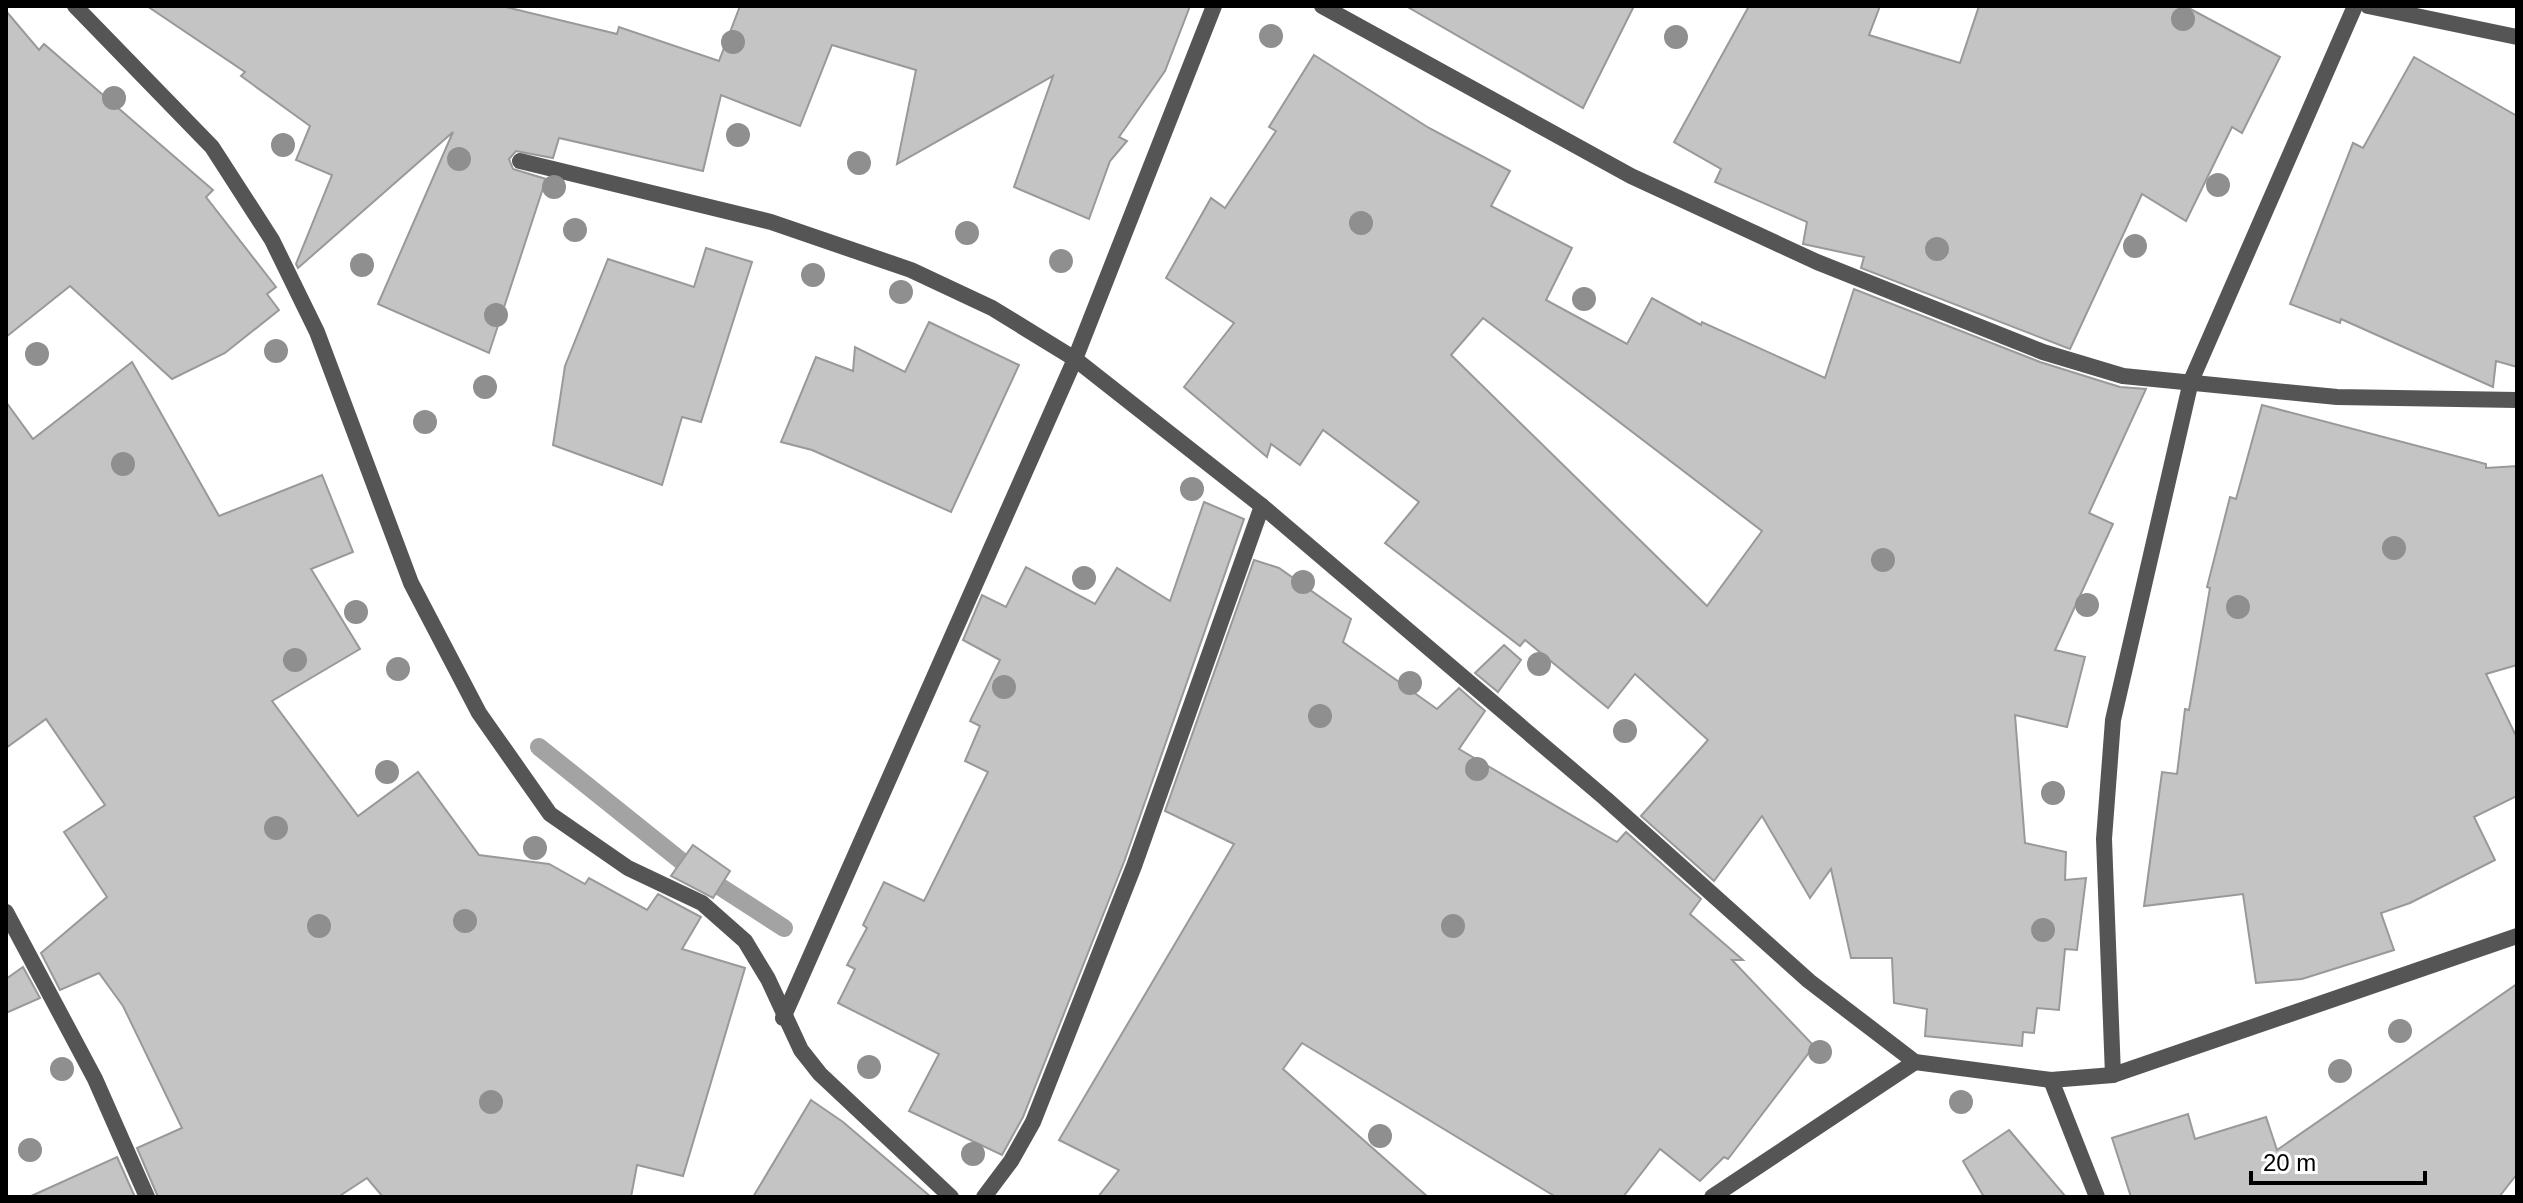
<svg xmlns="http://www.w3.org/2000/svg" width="2523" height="1203" viewBox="0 0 2523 1203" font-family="Arial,sans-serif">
	<rect width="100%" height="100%" fill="#fff"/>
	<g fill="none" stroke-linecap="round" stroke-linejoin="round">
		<!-- stream -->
		<polyline stroke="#a3a3a3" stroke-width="18" points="539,747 685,864 784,928"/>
	</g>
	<!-- building -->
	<g fill="#c4c4c4" stroke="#999" stroke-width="2" fill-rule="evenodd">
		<polygon points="147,6 502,6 617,34 619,27 719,61 740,6 1190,6 1165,71 1119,137 1127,141 1110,161 1089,219 1014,187 1053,76 897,164 916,70 832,45 800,126 721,95 703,171 559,138 553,158 516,151 509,159 513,169 546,179 489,353 378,304 453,132 298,268 296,264 332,175 296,160 310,126 241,76 245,72"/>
		<polygon points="1406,6 1634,6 1583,108"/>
		<polygon points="1749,6 1880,6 1869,35 1960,63 1979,6 2185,6 2280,57 2242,133 2232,127 2186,221 2142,194 2070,349 1861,268 1864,257 1803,244 1807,222 1715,182 1721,169 1674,142"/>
		<polygon points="6,11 39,50 44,44 213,190 206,197 276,287 267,294 279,310 225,353 172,379 70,286 6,337"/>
		<path d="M1314,55L1429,128L1510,171L1491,206L1572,248L1546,300L1627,344L1652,298L1701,325L1702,322L1825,378L1854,289L2040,362L2120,387L2146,389L2089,513L2113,524L2055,650L2085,657L2067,727L2015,715L2025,843L2066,852L2065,880L2086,878L2077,950L2065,949L2059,1010L2037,1008L2034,1033L2023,1032L2022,1046L1925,1036L1927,1009L1894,1003L1892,958H1851L1831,869L1810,898L1762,816L1714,881L1641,816L1708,740L1635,674L1608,708L1525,640L1520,646L1385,543L1419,502L1323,430L1300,465L1271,444L1267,457L1184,387L1234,323L1166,278L1211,198L1225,208L1276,131L1269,127ZM1483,318L1762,531L1707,606L1451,355Z"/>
		<polygon points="2414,57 2517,116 2517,367 2496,361 2493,387 2341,319 2340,323 2290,304 2353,143 2363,148"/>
		<polygon points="706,248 752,262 701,422 682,417 662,485 553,445 565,366 608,259 694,287"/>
		<polygon points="929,322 1019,365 951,512 812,450 781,442 816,357 853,371 855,347 905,372"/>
		<polygon points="132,362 219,516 322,475 353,552 311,569 360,649 272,701 358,816 418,772 479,855 549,864 585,884 589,878 647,910 658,894 701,917 682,949 745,968 683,1176 637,1165 631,1197 383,1197 367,1178 338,1197 158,1197 137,1148 182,1128 123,1006 99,973 60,990 41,953 107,897 64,832 105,805 46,719 6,748 6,402 33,439"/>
		<polygon points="2262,405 2486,464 2486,468 2517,466 2517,665 2486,674 2517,738 2517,796 2474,817 2495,860 2410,903 2381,913 2394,950 2302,979 2256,983 2243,894 2144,906 2162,772 2177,774 2185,709 2189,710 2210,588 2207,587 2230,497 2236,499"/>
		<polygon points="1204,502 1244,519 1124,862 1023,1117 1002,1155 909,1111 939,1054 838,1003 855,969 847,965 867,928 863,925 884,882 924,901 988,772 965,761 980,726 970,721 1000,660 963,640 982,595 1006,607 1026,567 1095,604 1117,568 1170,601"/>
		<polygon points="1254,560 1279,568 1351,619 1343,642 1437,709 1459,688 1485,711 1459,749 1617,842 1626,832 1701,899 1690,914 1743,960 1732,960 1814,1046 1728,1159 1724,1157 1700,1181 1660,1149 1623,1197 1556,1197 1302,1043 1283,1069 1428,1197 1098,1197 1119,1170 1059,1140 1234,844 1165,811"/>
		<polygon points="1504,645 1521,660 1498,692 1475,673"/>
		<polygon points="693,845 730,871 713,898 671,876"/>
		<polygon points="23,967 40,998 6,1013 6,979"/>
		<polygon points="2517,984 2517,1174 2499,1197 2131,1197 2112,1138 2188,1114 2195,1139 2266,1117 2277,1150"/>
		<polygon points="811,1100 843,1122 931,1197 753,1197"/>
		<polygon points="2009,1130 2066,1197 1984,1197 1963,1161"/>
		<polygon points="117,1157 135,1197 29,1197"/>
	</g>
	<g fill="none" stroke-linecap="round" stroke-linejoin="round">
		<!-- street -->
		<g stroke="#555" stroke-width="16">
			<polyline points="75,6 212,147 272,240 317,332 411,583 479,713 550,814 628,868 702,903 745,941 768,979 801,1050 820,1074 951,1197"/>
			<polyline points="1322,6 1631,176 1817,262 2043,352 2123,376 2337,397 2517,400"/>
			<polyline points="2368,6 2517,37"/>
			<polyline points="520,161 771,222 911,270 992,308 1075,359 1262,506 1606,799 1809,981 1915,1062 2051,1080 2113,1075 2517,936"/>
			<polyline points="6,912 95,1079 147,1197"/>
			<polyline points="783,1018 1075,359 1214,6"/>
			<polyline points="2113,1075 2104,839 2113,720 2191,381 2355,6"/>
			<polyline points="2051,1080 2097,1197"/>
			<polyline points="984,1197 1011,1161 1033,1122 1134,866 1262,506"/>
			<polyline points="1712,1197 1915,1062"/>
		</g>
	</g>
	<!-- trees -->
	<g fill="#8f8f8f">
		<circle cx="2183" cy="19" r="12"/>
		<circle cx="1271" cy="36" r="12"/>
		<circle cx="1676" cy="37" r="12"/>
		<circle cx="733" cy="42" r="12"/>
		<circle cx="114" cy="98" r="12"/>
		<circle cx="738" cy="135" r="12"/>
		<circle cx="283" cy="145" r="12"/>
		<circle cx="459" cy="159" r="12"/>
		<circle cx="859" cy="163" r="12"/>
		<circle cx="2218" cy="185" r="12"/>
		<circle cx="554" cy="187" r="12"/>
		<circle cx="1361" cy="223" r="12"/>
		<circle cx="575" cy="230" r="12"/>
		<circle cx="967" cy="233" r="12"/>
		<circle cx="2135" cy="246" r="12"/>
		<circle cx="1937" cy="249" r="12"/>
		<circle cx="1061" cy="261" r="12"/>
		<circle cx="362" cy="265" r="12"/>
		<circle cx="813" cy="275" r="12"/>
		<circle cx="901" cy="292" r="12"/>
		<circle cx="1584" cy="299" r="12"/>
		<circle cx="496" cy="315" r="12"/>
		<circle cx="276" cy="351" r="12"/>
		<circle cx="37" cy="354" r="12"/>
		<circle cx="485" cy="387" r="12"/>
		<circle cx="425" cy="422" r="12"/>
		<circle cx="123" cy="464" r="12"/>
		<circle cx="1192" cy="489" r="12"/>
		<circle cx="2394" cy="548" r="12"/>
		<circle cx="1883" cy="560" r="12"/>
		<circle cx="1084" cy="578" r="12"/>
		<circle cx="1303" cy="582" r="12"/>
		<circle cx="2087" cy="605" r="12"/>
		<circle cx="2238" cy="607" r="12"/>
		<circle cx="356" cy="612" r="12"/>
		<circle cx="295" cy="660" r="12"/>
		<circle cx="1539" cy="664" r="12"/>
		<circle cx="398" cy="669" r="12"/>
		<circle cx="1410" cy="683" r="12"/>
		<circle cx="1004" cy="687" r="12"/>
		<circle cx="1320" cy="716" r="12"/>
		<circle cx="1625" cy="731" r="12"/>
		<circle cx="1477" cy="769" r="12"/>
		<circle cx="387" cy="772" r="12"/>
		<circle cx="2053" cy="793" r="12"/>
		<circle cx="276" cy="828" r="12"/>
		<circle cx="535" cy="848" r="12"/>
		<circle cx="465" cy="921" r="12"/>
		<circle cx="319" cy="926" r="12"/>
		<circle cx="1453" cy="926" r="12"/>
		<circle cx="2043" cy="930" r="12"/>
		<circle cx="2400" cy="1031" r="12"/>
		<circle cx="1820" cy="1052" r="12"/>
		<circle cx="869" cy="1067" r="12"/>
		<circle cx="62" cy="1069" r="12"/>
		<circle cx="2340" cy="1071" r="12"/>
		<circle cx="491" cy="1102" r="12"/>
		<circle cx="1961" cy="1102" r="12"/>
		<circle cx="1380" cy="1136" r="12"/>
		<circle cx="30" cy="1150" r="12"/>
		<circle cx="973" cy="1154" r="12"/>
	</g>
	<!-- border -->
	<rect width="2523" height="1203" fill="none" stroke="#000000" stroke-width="16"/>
	<!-- scale -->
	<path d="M2251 1171v12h174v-12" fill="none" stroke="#000000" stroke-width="4"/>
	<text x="2263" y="1171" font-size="24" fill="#000000" stroke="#ffffff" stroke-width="6" paint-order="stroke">20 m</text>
</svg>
